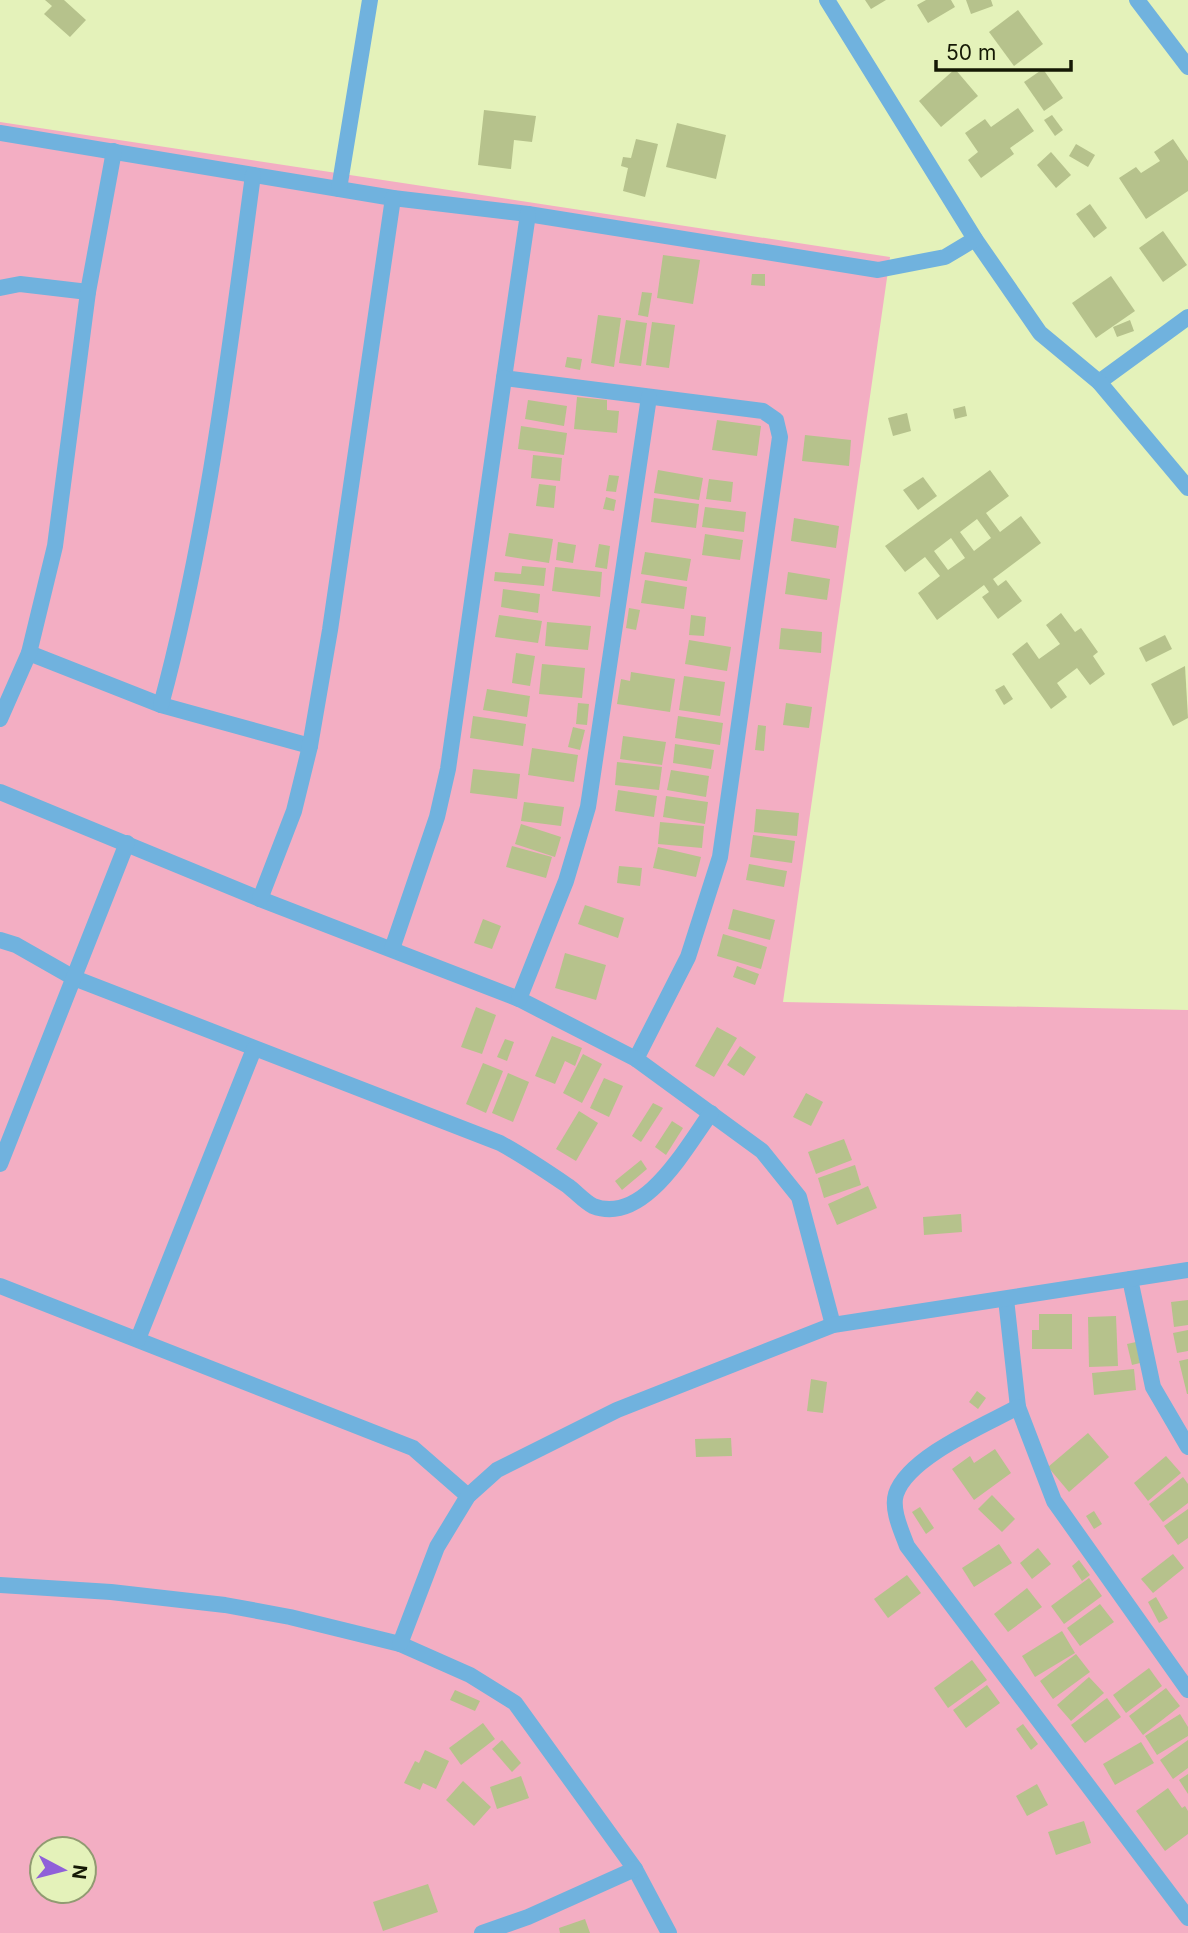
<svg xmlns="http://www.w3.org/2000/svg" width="1188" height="1933" viewBox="0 0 1188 1933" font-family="Inter,sans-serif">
	<rect width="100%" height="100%" fill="#e4f2ba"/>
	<!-- green -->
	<path fill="#f3aec3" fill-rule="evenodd" d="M0,122L890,257L783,1002L1188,1010V1933H0ZM42,1849H84V1891H42Z"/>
	<!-- building -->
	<g fill="#b6c28c" fill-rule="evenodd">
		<polygon points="45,0 64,0 86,20 70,37 44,14 52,6"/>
		<polygon points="865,0 886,0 871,9"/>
		<polygon points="926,0 951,0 955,7 928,23 917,5"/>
		<polygon points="966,0 991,0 993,6 971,14"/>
		<polygon points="1018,10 1043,44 1014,66 989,32"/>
		<polygon points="955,69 978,96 941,127 919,101"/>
		<polygon points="1043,69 1063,98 1044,111 1024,82"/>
		<polygon points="1018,108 1034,131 1010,148 1014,154 981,178 968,160 978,152 965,133 985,119 991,127"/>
		<polygon points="484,110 536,116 532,142 514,140 511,169 478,165"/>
		<polygon points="1052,115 1063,130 1055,136 1044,120"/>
		<polygon points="677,123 726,135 716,179 666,167"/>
		<polygon points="636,139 658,144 645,197 623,191 628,168 621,166 623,157 631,158"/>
		<polygon points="1173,139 1188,161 1188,191 1146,219 1119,178 1136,167 1141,173 1160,161 1154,152"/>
		<polygon points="1076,144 1095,155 1088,167 1069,156"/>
		<polygon points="1051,152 1071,175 1056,188 1037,165"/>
		<polygon points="1090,204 1107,228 1094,238 1076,214"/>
		<polygon points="1163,231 1187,265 1163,282 1139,248"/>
		<polygon points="663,255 700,260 693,304 657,298"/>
		<polygon points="752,274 765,274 765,286 751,285"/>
		<polygon points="1111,276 1135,311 1096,338 1072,303"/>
		<polygon points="642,292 652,293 648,317 638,315"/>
		<polygon points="598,315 621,318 614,367 591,363"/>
		<polygon points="626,320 647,323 641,366 619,363"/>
		<polygon points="1130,320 1134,331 1117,337 1113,327"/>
		<polygon points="652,322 675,325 669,368 646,365"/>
		<polygon points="567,357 582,359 580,370 565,367"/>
		<polygon points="577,397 607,400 607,410 619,411 617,433 574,429"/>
		<polygon points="528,400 567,406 564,426 525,419"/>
		<polygon points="965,406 967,416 955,419 953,409"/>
		<polygon points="907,413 911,431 893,436 888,418"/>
		<polygon points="717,420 761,426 757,456 712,450"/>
		<polygon points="521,426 567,433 564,455 518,449"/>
		<polygon points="805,435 851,440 849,466 802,461"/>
		<polygon points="533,455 562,458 560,481 531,478"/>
		<polygon points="658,470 703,478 699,500 654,493"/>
		<path d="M990,470L1009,496L986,513L1000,532L1021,516L1041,543L993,579L998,586L1006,580L1022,601L998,619L982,597L989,592L984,585L937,620L918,593L940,576L925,557L905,572L885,546ZM977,519L991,538L974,551L960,532ZM951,538L965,558L948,570L934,551Z"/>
		<polygon points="609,475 619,476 616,492 606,491"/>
		<polygon points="923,477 937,496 918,510 903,490"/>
		<polygon points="709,479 733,482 731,502 706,499"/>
		<polygon points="539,484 556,486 554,508 536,506"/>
		<polygon points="606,497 616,500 614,511 603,509"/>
		<polygon points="654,498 699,504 696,528 651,522"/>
		<polygon points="705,507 746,512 744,532 702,527"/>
		<polygon points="794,518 839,526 836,548 791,541"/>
		<polygon points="509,533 553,539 549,563 505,556"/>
		<polygon points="705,534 743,540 740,560 702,555"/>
		<polygon points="558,542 576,545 573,563 556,560"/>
		<polygon points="599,544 610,546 607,569 595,567"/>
		<polygon points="645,552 691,559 687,581 641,574"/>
		<polygon points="522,566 546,568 544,586 494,581 495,572 521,574"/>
		<polygon points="555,567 602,572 600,597 552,591"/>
		<polygon points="788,572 830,579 827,600 785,594"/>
		<polygon points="645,580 687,587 684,609 641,603"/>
		<polygon points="503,589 540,594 538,613 501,607"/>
		<polygon points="629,608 640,610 636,630 626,628"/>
		<polygon points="1061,613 1075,632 1081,628 1098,652 1093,656 1105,674 1090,685 1077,668 1057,683 1067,697 1051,709 1012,654 1027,642 1039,659 1060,644 1046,625"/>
		<polygon points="499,615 542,621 538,643 495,637"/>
		<polygon points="691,615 706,617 704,636 689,635"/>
		<polygon points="547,622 591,626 588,650 545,646"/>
		<polygon points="781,628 822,632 821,653 779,649"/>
		<polygon points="1165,635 1172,649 1146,662 1139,648"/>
		<polygon points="689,640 731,647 727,671 685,664"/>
		<polygon points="516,653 535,656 530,686 512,683"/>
		<polygon points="542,664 585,668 582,698 539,694"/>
		<polygon points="1185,666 1188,718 1173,726 1151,684"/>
		<polygon points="631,672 675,679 670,712 617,704 621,679 630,681"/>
		<polygon points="684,676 725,682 720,716 679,710"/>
		<polygon points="1004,685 1013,699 1004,705 995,690"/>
		<polygon points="487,689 530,696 527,717 483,710"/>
		<polygon points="578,703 589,704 587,725 576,724"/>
		<polygon points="786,703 812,707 809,728 783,725"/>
		<polygon points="473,716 526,724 523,746 470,738"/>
		<polygon points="678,716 723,723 720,745 675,738"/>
		<polygon points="758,725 766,726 764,751 755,750"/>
		<polygon points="573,727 585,730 580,750 568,747"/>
		<polygon points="623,736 666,742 662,765 620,759"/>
		<polygon points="675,744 714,750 711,769 673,763"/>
		<polygon points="532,748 578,755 574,782 528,775"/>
		<polygon points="617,762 662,767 659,790 615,785"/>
		<polygon points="473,769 520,774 517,799 470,793"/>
		<polygon points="671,770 709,776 706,797 667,790"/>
		<polygon points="618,790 657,796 654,817 615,811"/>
		<polygon points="666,796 708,802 705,824 663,817"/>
		<polygon points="524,802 564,807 561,826 521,821"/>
		<polygon points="756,809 799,813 797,836 754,832"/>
		<polygon points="660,822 704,826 702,848 658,844"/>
		<polygon points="521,824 561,837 555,857 515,844"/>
		<polygon points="753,835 795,841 792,863 750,857"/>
		<polygon points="512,846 552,857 546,878 506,867"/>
		<polygon points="658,847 701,857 696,877 653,868"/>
		<polygon points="749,864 787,871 784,887 746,880"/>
		<polygon points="619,866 642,868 640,886 617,883"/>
		<polygon points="585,905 624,918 618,938 578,924"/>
		<polygon points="733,909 775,920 770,940 728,929"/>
		<polygon points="483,919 501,926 492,949 474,943"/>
		<polygon points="723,934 767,947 761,969 717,956"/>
		<polygon points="565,953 606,965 596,1000 555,988"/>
		<polygon points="737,966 759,974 755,985 733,977"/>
		<polygon points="476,1007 496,1015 482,1054 461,1047"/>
		<polygon points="717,1027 737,1038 714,1077 695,1066"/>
		<polygon points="552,1036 582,1048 575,1066 565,1061 555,1084 535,1076"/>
		<polygon points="505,1039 514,1042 507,1061 497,1057"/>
		<polygon points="740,1046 756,1057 744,1076 727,1065"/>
		<polygon points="583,1054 602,1064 582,1103 563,1093"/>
		<polygon points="483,1063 503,1071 486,1113 466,1104"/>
		<polygon points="508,1073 529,1082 513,1122 492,1113"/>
		<polygon points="604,1078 623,1086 609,1117 590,1108"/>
		<polygon points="806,1093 823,1102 811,1126 793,1117"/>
		<polygon points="653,1103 663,1108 641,1142 632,1136"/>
		<polygon points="579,1111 598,1123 576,1161 556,1149"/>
		<polygon points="672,1121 683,1128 666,1155 655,1147"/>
		<polygon points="844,1139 852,1160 816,1174 808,1152"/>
		<polygon points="641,1160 647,1169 622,1190 615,1181"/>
		<polygon points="855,1165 861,1185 824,1198 818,1178"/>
		<polygon points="868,1186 877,1208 837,1225 828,1204"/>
		<polygon points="961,1214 962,1232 924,1235 923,1217"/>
		<polygon points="1188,1300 1188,1325 1174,1327 1171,1302"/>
		<polygon points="1039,1314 1072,1314 1072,1349 1032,1349 1032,1330 1039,1330"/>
		<polygon points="1116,1316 1118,1366 1089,1367 1088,1317"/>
		<polygon points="1188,1330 1188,1351 1177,1353 1173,1333"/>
		<polygon points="1136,1342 1140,1363 1132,1365 1127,1344"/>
		<polygon points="1188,1359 1188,1394 1187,1394 1179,1361"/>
		<polygon points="1134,1369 1136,1390 1094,1395 1092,1373"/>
		<polygon points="811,1379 827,1382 823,1413 807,1411"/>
		<polygon points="977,1391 986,1398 978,1409 969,1402"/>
		<polygon points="1088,1433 1109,1457 1069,1492 1048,1467"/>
		<polygon points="731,1438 732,1456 696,1457 695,1439"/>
		<polygon points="995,1449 1011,1473 974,1500 952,1469 970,1456 974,1463"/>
		<polygon points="1166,1456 1181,1473 1148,1501 1134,1483"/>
		<polygon points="1183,1477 1188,1484 1188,1503 1163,1522 1149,1504"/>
		<polygon points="992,1495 1015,1519 1002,1532 978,1509"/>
		<polygon points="920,1507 934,1528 926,1534 912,1512"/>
		<polygon points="1188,1509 1188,1538 1178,1545 1164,1526"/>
		<polygon points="1094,1511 1102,1524 1094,1529 1086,1516"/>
		<polygon points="999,1544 1012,1563 974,1587 962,1568"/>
		<polygon points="1038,1548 1051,1564 1032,1579 1020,1563"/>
		<polygon points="1173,1554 1184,1568 1153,1593 1141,1579"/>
		<polygon points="1079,1560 1090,1575 1082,1581 1072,1566"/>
		<polygon points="907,1575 921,1593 888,1618 874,1599"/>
		<polygon points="1089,1578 1102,1596 1064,1624 1051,1606"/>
		<polygon points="1027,1588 1042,1607 1008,1632 994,1614"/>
		<polygon points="1156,1597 1168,1618 1159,1623 1148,1602"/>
		<polygon points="1100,1604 1114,1622 1080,1646 1067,1628"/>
		<polygon points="1062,1631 1075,1653 1035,1677 1022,1656"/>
		<polygon points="1076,1654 1090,1672 1053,1699 1040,1681"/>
		<polygon points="972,1660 987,1680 948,1708 934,1688"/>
		<polygon points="1149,1668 1162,1686 1126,1713 1113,1695"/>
		<polygon points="1089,1677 1104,1693 1071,1721 1057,1705"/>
		<polygon points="987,1685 1000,1703 966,1728 953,1710"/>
		<polygon points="1166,1688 1180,1706 1143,1735 1129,1716"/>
		<polygon points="455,1690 480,1701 475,1711 450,1700"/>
		<polygon points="1107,1698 1121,1717 1085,1743 1071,1725"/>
		<polygon points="1180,1714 1188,1727 1188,1736 1157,1755 1145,1736"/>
		<polygon points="483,1723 495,1739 461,1765 449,1748"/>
		<polygon points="1023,1724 1038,1744 1031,1750 1016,1729"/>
		<polygon points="502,1740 521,1763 512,1772 492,1749"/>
		<polygon points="1188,1740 1188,1768 1173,1779 1160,1760"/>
		<polygon points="1141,1742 1154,1763 1115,1785 1103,1764"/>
		<polygon points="425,1750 449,1761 436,1789 423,1783 420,1790 404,1783 415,1761 419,1763"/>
		<polygon points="1188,1774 1188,1794 1179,1780"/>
		<polygon points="521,1776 529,1798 497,1809 490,1787"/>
		<polygon points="463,1781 491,1807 474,1826 446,1800"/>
		<polygon points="1037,1784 1048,1805 1027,1816 1016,1796"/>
		<polygon points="1168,1788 1182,1808 1185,1806 1188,1811 1188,1834 1165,1851 1136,1811"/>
		<polygon points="1084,1821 1091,1843 1056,1855 1048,1832"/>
		<polygon points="428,1884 438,1912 383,1931 373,1902"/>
		<polygon points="585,1919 590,1933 560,1933 559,1928"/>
	</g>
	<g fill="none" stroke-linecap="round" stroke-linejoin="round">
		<!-- minor -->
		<g stroke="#70b2de" stroke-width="16">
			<polyline points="827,0 975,239 1040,333 1099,382 1188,317"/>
			<polyline points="1137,0 1188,67"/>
			<polyline points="0,133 393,198 528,214 878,270 945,257 975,239"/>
			<polyline points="339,189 370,0"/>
			<polyline points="528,214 504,378 763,411 776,420 780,437 720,857 688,957 636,1059"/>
			<polyline points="0,288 20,284 88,292"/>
			<polyline points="1099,382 1188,488"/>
			<polyline points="29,653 161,705 310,746"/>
			<path d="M161,705C208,531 229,353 253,175"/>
			<polyline points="0,719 29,653 55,546 88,292 114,151"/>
			<polyline points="0,792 260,899 519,999 636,1059 762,1151 799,1197 833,1325"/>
			<polyline points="260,899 294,811 310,746 330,630 393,198"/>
			<path d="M0,940L16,945L74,978L500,1143C524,1156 546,1171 568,1186C576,1192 585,1202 593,1206C644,1226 686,1147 711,1113"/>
			<polyline points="392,949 437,817 448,769 504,378"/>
			<polyline points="519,999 566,881 588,807 649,397"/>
			<polyline points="0,1164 127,843"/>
			<polyline points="1130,1279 1153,1387 1188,1447"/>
			<polyline points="0,1286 413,1448 468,1496"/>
			<polyline points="1006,1299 1018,1407 1054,1501 1188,1690"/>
			<polyline points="138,1339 254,1049"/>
			<path d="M1018,1407C985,1425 908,1457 896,1494C891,1510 902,1532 907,1546L1188,1918"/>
			<polyline points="0,1585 111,1592 225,1605 290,1617 400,1644 470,1675 515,1703 635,1869 669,1933"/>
			<polyline points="400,1644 437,1547 468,1496 497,1470 617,1410 833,1325 1188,1270"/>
			<polyline points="482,1933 528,1917 635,1869"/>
		</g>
	</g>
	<!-- north arrow -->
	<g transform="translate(63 1870) rotate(97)"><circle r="33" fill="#e4f2ba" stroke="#919b72" stroke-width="2"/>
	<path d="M0-5L12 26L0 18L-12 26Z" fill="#8f60d9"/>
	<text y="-10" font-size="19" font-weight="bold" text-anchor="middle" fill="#151905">N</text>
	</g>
	<!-- scale -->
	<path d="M936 60v10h135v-10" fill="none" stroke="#151905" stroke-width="3.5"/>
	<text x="946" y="60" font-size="21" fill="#151905" stroke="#e4f2ba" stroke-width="5" paint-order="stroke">50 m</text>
</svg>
